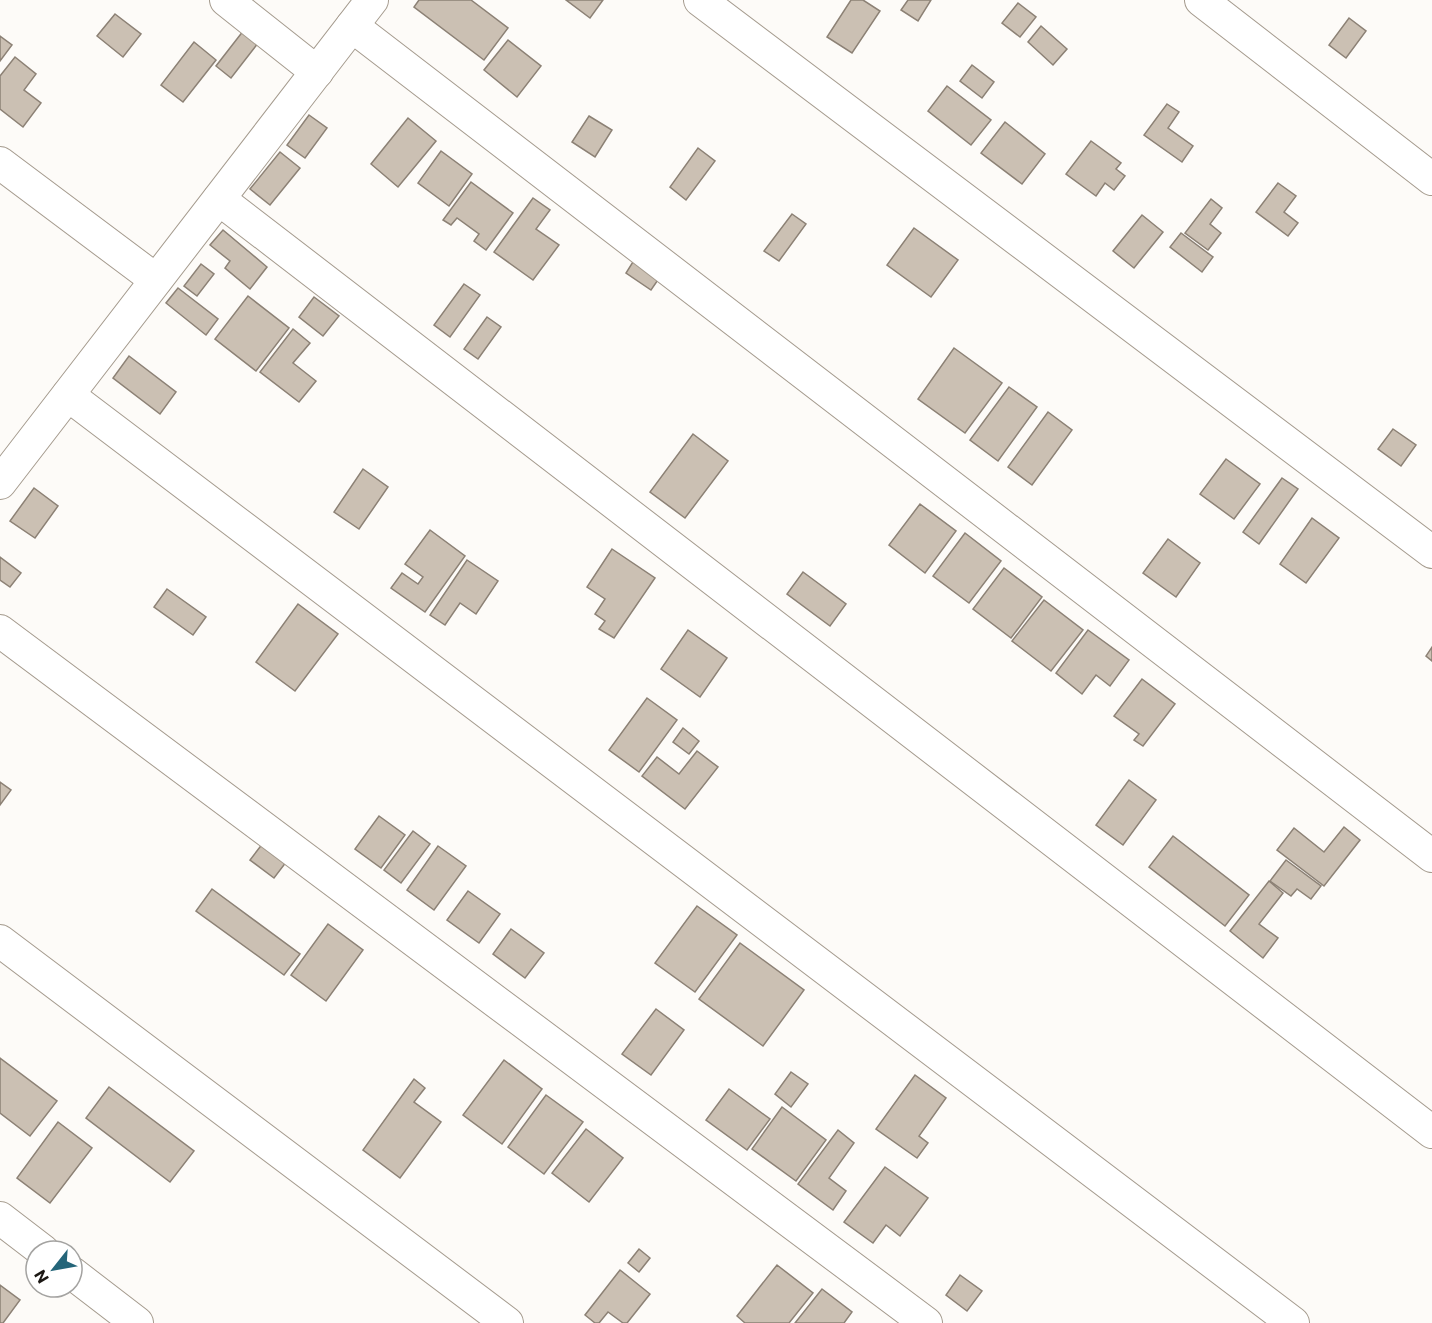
<svg xmlns="http://www.w3.org/2000/svg" width="1432" height="1323" viewBox="0 0 1432 1323" font-family="Commissioner,sans-serif">
	<rect width="100%" height="100%" fill="#fdfbf8"/>
	<!-- building -->
	<g fill="#cbc0b3" stroke="#8c8175" stroke-width="1.5">
		<polygon points="419,0 471,0 508,28 484,60 414,7"/>
		<polygon points="566,0 603,0 590,18"/>
		<polygon points="851,0 863,0 880,11 852,53 827,37"/>
		<polygon points="908,0 931,0 918,21 901,10"/>
		<polygon points="1018,3 1036,17 1020,37 1002,23"/>
		<polygon points="115,14 141,34 123,57 97,36"/>
		<polygon points="1349,18 1366,31 1346,58 1329,45"/>
		<polygon points="247,26 262,38 231,78 216,66"/>
		<polygon points="1041,26 1067,49 1053,65 1028,42"/>
		<polygon points="0,36 12,45 0,61"/>
		<polygon points="508,40 541,66 517,97 484,70"/>
		<polygon points="194,42 216,60 183,102 161,85"/>
		<polygon points="15,57 36,74 24,90 41,103 23,127 0,109 0,76"/>
		<polygon points="972,65 994,82 982,98 960,81"/>
		<polygon points="947,86 991,120 971,145 928,111"/>
		<polygon points="1167,104 1179,112 1168,128 1193,146 1182,162 1144,135"/>
		<polygon points="309,115 327,128 305,158 287,145"/>
		<polygon points="589,116 612,130 595,157 572,142"/>
		<polygon points="408,118 436,141 398,187 371,164"/>
		<polygon points="1005,122 1045,154 1022,184 981,153"/>
		<polygon points="1091,141 1121,163 1116,169 1125,176 1114,190 1105,183 1096,196 1066,174"/>
		<polygon points="698,148 715,161 686,200 670,187"/>
		<polygon points="441,151 472,174 449,206 418,183"/>
		<polygon points="280,152 300,168 270,205 250,189"/>
		<polygon points="471,182 513,213 486,250 474,241 479,234 457,218 451,225 443,220"/>
		<polygon points="1278,183 1296,196 1284,212 1298,223 1288,236 1256,212"/>
		<polygon points="533,198 550,210 536,229 559,245 533,280 494,252"/>
		<polygon points="1211,199 1222,208 1210,224 1221,233 1208,250 1185,233"/>
		<polygon points="792,214 806,224 779,261 764,251"/>
		<polygon points="1142,215 1163,232 1134,268 1113,251"/>
		<polygon points="914,228 958,260 931,297 887,265"/>
		<polygon points="223,230 267,267 250,289 225,268 230,261 210,245"/>
		<polygon points="1181,233 1213,257 1202,272 1170,247"/>
		<polygon points="636,257 662,274 651,290 626,273"/>
		<polygon points="201,264 214,274 197,296 184,286"/>
		<polygon points="464,284 480,295 450,337 434,325"/>
		<polygon points="178,288 218,319 206,335 166,303"/>
		<polygon points="248,296 289,328 256,371 215,339"/>
		<polygon points="314,297 339,316 323,336 299,317"/>
		<polygon points="487,317 501,327 478,359 464,349"/>
		<polygon points="293,329 310,343 293,363 316,381 299,402 260,372"/>
		<polygon points="954,348 1002,383 965,433 918,399"/>
		<polygon points="129,356 176,392 160,414 113,378"/>
		<polygon points="1009,387 1037,407 998,461 970,440"/>
		<polygon points="1048,412 1072,430 1032,485 1008,467"/>
		<polygon points="1393,429 1416,445 1401,466 1378,449"/>
		<polygon points="693,434 728,461 685,518 650,492"/>
		<polygon points="1226,459 1260,484 1234,519 1200,494"/>
		<polygon points="363,469 388,487 359,529 334,512"/>
		<polygon points="1282,478 1298,489 1259,544 1243,532"/>
		<polygon points="34,488 58,506 35,538 10,521"/>
		<polygon points="920,504 956,531 925,573 889,545"/>
		<polygon points="1312,518 1339,538 1306,583 1280,564"/>
		<polygon points="430,530 465,556 425,612 391,588 402,573 418,584 423,577 405,564"/>
		<polygon points="965,533 1001,561 969,603 933,576"/>
		<polygon points="1168,539 1200,563 1176,597 1143,573"/>
		<polygon points="612,549 655,578 614,638 599,629 605,621 595,614 605,599 587,587"/>
		<polygon points="0,557 21,573 10,587 0,580"/>
		<polygon points="467,560 498,581 476,614 460,603 445,625 430,615"/>
		<polygon points="1004,568 1042,597 1011,638 973,609"/>
		<polygon points="803,572 846,604 830,626 787,594"/>
		<polygon points="167,589 206,617 193,635 154,607"/>
		<polygon points="1044,600 1083,630 1051,671 1012,641"/>
		<polygon points="298,604 338,634 295,691 256,662"/>
		<polygon points="688,630 727,658 700,697 661,669"/>
		<polygon points="1088,630 1129,660 1110,686 1096,675 1082,694 1056,673"/>
		<polygon points="1432,647 1432,661 1426,656"/>
		<polygon points="1142,679 1175,704 1143,746 1134,740 1139,734 1114,716"/>
		<polygon points="647,698 677,720 639,772 609,750"/>
		<polygon points="683,728 699,741 689,754 673,742"/>
		<polygon points="697,751 718,767 685,809 642,776 657,757 679,774"/>
		<polygon points="1129,780 1156,800 1123,845 1096,825"/>
		<polygon points="0,782 11,790 0,805"/>
		<polygon points="379,816 405,835 381,868 355,849"/>
		<polygon points="1344,827 1360,840 1324,886 1277,850 1294,828 1324,852"/>
		<polygon points="413,831 430,844 401,883 384,870"/>
		<polygon points="1173,836 1249,895 1225,926 1149,867"/>
		<polygon points="263,843 287,861 274,878 250,860"/>
		<polygon points="438,846 466,866 434,910 407,890"/>
		<polygon points="1286,860 1321,886 1311,899 1297,889 1291,896 1270,881"/>
		<polygon points="1269,881 1283,893 1259,924 1278,938 1263,958 1230,931"/>
		<polygon points="212,889 300,954 284,975 196,911"/>
		<polygon points="468,891 500,914 479,943 447,920"/>
		<polygon points="697,906 737,935 695,992 655,963"/>
		<polygon points="328,924 363,950 326,1001 291,975"/>
		<polygon points="511,929 544,953 525,978 493,954"/>
		<polygon points="740,943 804,990 763,1046 699,999"/>
		<polygon points="656,1009 684,1030 651,1075 622,1054"/>
		<polygon points="0,1058 57,1101 30,1136 0,1113"/>
		<polygon points="504,1060 542,1089 502,1144 463,1115"/>
		<polygon points="791,1072 808,1084 791,1107 775,1094"/>
		<polygon points="915,1075 946,1098 919,1136 928,1143 917,1158 876,1129"/>
		<polygon points="414,1079 425,1088 414,1102 441,1122 400,1178 363,1150"/>
		<polygon points="109,1087 194,1151 170,1182 86,1118"/>
		<polygon points="729,1089 770,1119 747,1150 706,1120"/>
		<polygon points="546,1095 583,1122 544,1174 508,1147"/>
		<polygon points="782,1107 826,1140 796,1181 752,1149"/>
		<polygon points="58,1122 92,1148 50,1203 17,1178"/>
		<polygon points="586,1129 623,1158 589,1202 552,1173"/>
		<polygon points="838,1130 854,1143 829,1178 846,1191 833,1210 798,1184"/>
		<polygon points="885,1167 928,1198 900,1236 886,1225 873,1243 844,1222"/>
		<polygon points="639,1249 650,1258 639,1272 628,1263"/>
		<polygon points="777,1265 813,1293 789,1323 745,1323 737,1316"/>
		<polygon points="620,1270 650,1294 627,1323 623,1323 608,1312 599,1323 595,1323 585,1315"/>
		<polygon points="960,1275 982,1291 967,1311 946,1295"/>
		<polygon points="0,1285 20,1300 3,1323 0,1323"/>
		<polygon points="822,1289 852,1312 844,1323 795,1323"/>
	</g>
	<g fill="none" stroke-linecap="round" stroke-linejoin="round">
		<!-- minor casing -->
		<g stroke="#a59b8e" stroke-width="34">
			<g id="minor">
				<polyline points="226,0 317,72"/>
				<polyline points="700,0 1432,552"/>
				<polyline points="1201,0 1432,179"/>
				<polyline points="352,26 1432,856"/>
				<polyline points="0,163 156,280"/>
				<polyline points="219,199 1432,1132"/>
				<polyline points="68,395 1293,1323"/>
				<polyline points="0,483 372,0"/>
				<polyline points="0,631 926,1323"/>
				<polyline points="0,941 507,1323"/>
				<polyline points="0,1218 43,1251"/>
				<polyline points="72,1273 137,1323"/>
			</g>
		</g>
		<!-- minor -->
		<use href="#minor" stroke="#fff" stroke-width="32"/>
	</g>
	<!-- north arrow -->
	<g transform="translate(54 1269) rotate(239)"><circle r="28" fill="#ffffff" stroke="#a4a3a1" stroke-width="1.5"/>
	<path d="M0-4.5L10 22L0 15L-10 22Z" fill="#246579"/>
	<text y="-9" font-size="16" font-weight="bold" text-anchor="middle" fill="#1c1814">N</text>
	</g>
</svg>
